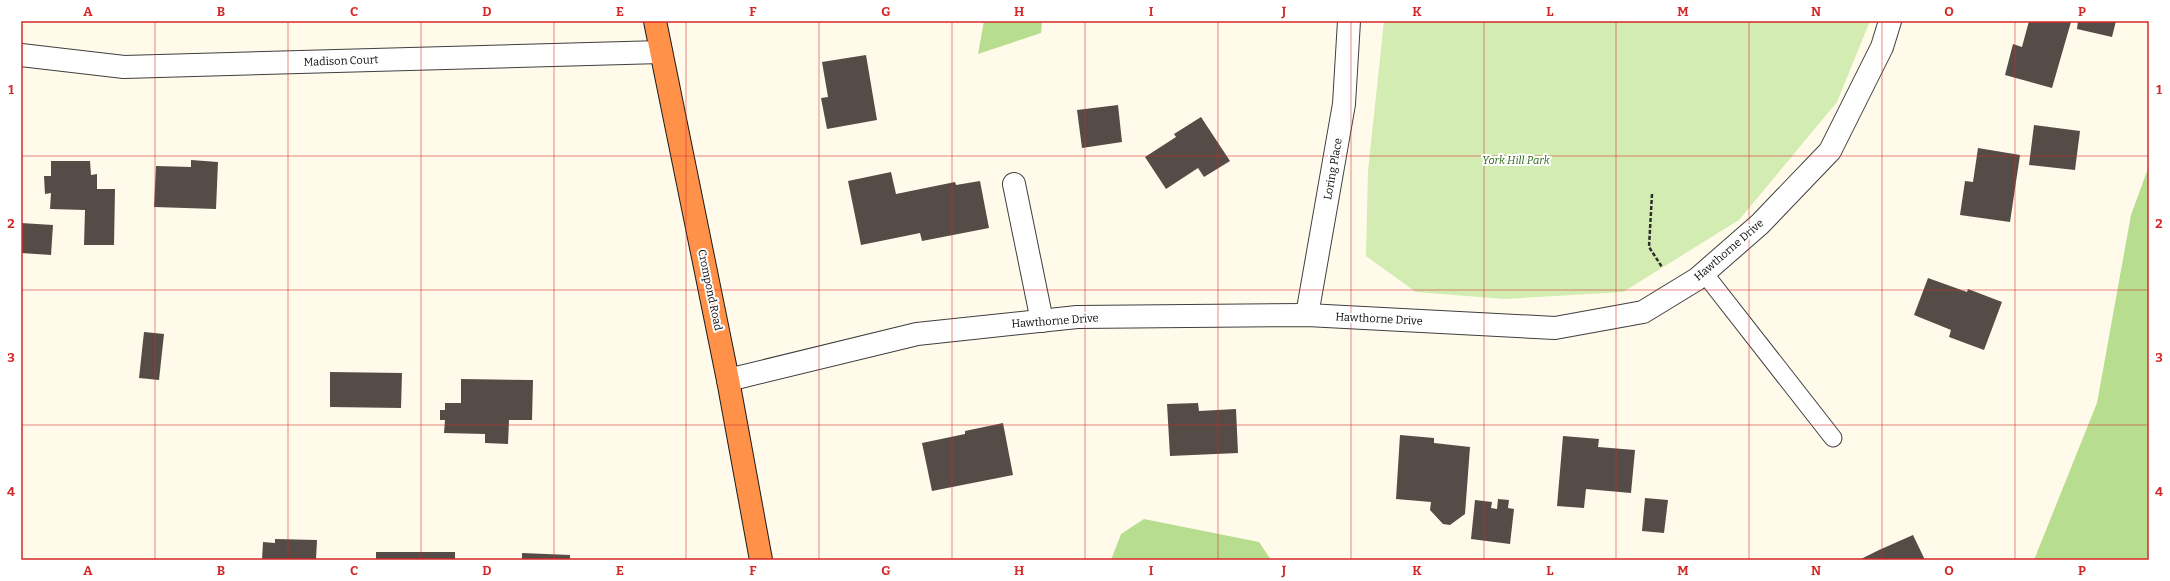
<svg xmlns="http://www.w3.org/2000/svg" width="2170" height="581" viewBox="0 0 2170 581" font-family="Bitter,serif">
	<rect width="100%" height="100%" fill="#fffaea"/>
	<!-- green -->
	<polygon fill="#d3ecb1" points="1384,21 1870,21 1837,102 1739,220 1623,292 1505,299 1416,292 1366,256 1368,171"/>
	<!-- forest -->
	<g fill="#b7de8f">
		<polygon points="984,21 1042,21 1041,33 978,54"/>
		<polygon points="2149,166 2149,560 2034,560 2097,403 2131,215"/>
		<polygon points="1144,519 1259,542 1271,560 1111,560 1121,534"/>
	</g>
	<!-- building -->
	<g fill="#554c47">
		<polygon points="2029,21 2071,22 2052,88 2005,75 2013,44 2022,47"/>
		<polygon points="2078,21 2116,21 2112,37 2077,29"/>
		<polygon points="866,55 877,120 827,129 821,98 828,97 822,62"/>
		<polygon points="1118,105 1122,142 1082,148 1077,110"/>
		<polygon points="1201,117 1230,161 1204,177 1198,168 1166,189 1145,157 1176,137 1174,134"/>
		<polygon points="2034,125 2080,131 2075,170 2029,165"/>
		<polygon points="1978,148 2020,155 2010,222 1960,215 1965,181 1973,182"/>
		<polygon points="191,160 218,162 216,209 154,207 156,166 191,167"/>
		<polygon points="51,161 90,161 91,175 97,174 97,189 115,189 114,245 84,245 85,210 50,209 51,193 45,194 44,176 51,176"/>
		<polygon points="891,172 896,194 955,182 956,185 980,181 989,228 922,241 920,233 861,245 848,181"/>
		<polygon points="21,223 53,225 51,255 21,253"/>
		<polygon points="1928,278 1967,292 1968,289 2002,302 1984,350 1949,337 1951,330 1914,315"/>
		<polygon points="144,332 164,334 159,380 139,378"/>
		<polygon points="330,372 402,373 401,408 330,407"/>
		<polygon points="461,379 533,380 532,420 509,420 508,444 485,443 485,434 444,433 445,420 440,420 440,410 445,410 445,403 461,403"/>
		<polygon points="1198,403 1199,411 1236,409 1238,453 1170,456 1167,404"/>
		<polygon points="1003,423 1013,475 932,491 922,443 965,434 965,431"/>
		<polygon points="1400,435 1434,438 1434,443 1470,447 1465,514 1450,525 1443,524 1430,510 1431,502 1396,499"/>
		<polygon points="1563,436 1599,439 1598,447 1635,450 1631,493 1586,489 1584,508 1557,506"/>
		<polygon points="1645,498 1668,500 1664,533 1642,531"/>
		<polygon points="1498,499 1509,500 1508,508 1514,509 1510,544 1471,539 1475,500 1492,502 1491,508 1497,509"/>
		<polygon points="1913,535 1925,560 1859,560 1879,550"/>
		<polygon points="275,539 317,540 316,560 262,560 263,542 275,543"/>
		<rect x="376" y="552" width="79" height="8"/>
		<polygon points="522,553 570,555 570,560 522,560"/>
	</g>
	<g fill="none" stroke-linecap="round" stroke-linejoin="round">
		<!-- lane casing -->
		<g stroke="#3f3f3f" stroke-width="19">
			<polyline id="lane" points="1704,273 1833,438"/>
		</g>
		<!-- street casing -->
		<g stroke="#3f3f3f" stroke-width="24">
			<g id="street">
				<polyline points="21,55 124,67 661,52"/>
				<polyline points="1014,184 1042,321"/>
				<polyline points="1307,315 1344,104 1349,21"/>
				<polyline points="728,380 917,334 1077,317 1307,315 1555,328 1643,312 1697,279 1760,224 1830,151 1882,47 1890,21"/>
			</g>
		</g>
		<!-- highway casing -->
		<g stroke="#1d1d1d" stroke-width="24">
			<polyline id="highway" points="655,21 728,380 761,560"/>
		</g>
		<!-- path -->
		<polyline stroke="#2e2e2e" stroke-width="2.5" stroke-dasharray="4 2" stroke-linecap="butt" points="1652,194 1649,247 1662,267"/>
		<!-- lane -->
		<use href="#lane" stroke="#fff" stroke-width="17"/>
		<!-- street -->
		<use href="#street" stroke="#fff" stroke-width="22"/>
		<!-- highway -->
		<use href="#highway" stroke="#ff9148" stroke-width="22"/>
	</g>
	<!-- grid -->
	<path fill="none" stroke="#d62828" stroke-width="1" stroke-opacity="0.55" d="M155,21V560M288,21V560M421,21V560M554,21V560M686,21V560M819,21V560M952,21V560M1085,21V560M1218,21V560M1351,21V560M1484,21V560M1616,21V560M1749,21V560M1882,21V560M2015,21V560M21,156H2149M21,290H2149M21,425H2149"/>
	<g text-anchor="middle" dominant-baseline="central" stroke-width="4" stroke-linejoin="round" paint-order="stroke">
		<!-- street labels -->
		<g font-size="11" fill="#0c0c0c" stroke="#fff">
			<text transform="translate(341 61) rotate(-2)">Madison Court</text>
			<text transform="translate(1333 169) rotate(-80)">Loring Place</text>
			<text transform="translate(1729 250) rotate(-41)">Hawthorne Drive</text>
			<text transform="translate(710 290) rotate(78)">Crompond Road</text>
			<text transform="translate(1379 319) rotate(3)">Hawthorne Drive</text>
			<text transform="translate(1055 321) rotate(-4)">Hawthorne Drive</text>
		</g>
		<!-- park labels -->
		<g font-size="11" font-style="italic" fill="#2d6818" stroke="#fff">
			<text x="1516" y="160">York Hill Park</text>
		</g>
	</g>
	<!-- border -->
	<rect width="2170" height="581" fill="none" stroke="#ffffff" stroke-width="44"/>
	<rect x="22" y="22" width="2126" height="537" fill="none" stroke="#d62828" stroke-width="1.5"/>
	<g font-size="13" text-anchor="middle" font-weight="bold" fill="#d62828">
		<text x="88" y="16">A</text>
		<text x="221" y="16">B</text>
		<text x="354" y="16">C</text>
		<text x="487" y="16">D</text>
		<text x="620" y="16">E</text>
		<text x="753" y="16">F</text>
		<text x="886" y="16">G</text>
		<text x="1019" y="16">H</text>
		<text x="1151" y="16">I</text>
		<text x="1284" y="16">J</text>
		<text x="1417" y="16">K</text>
		<text x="1550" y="16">L</text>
		<text x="1683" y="16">M</text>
		<text x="1816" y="16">N</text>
		<text x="1949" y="16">O</text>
		<text x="2082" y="16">P</text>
		<text x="11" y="94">1</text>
		<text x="2159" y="94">1</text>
		<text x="11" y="228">2</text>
		<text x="2159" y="228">2</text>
		<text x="11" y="362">3</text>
		<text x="2159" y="362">3</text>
		<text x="11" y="496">4</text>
		<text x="2159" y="496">4</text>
		<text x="88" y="575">A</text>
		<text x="221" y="575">B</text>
		<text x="354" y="575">C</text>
		<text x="487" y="575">D</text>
		<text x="620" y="575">E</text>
		<text x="753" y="575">F</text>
		<text x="886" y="575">G</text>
		<text x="1019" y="575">H</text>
		<text x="1151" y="575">I</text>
		<text x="1284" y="575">J</text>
		<text x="1417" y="575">K</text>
		<text x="1550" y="575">L</text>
		<text x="1683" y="575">M</text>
		<text x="1816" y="575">N</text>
		<text x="1949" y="575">O</text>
		<text x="2082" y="575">P</text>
	</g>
</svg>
